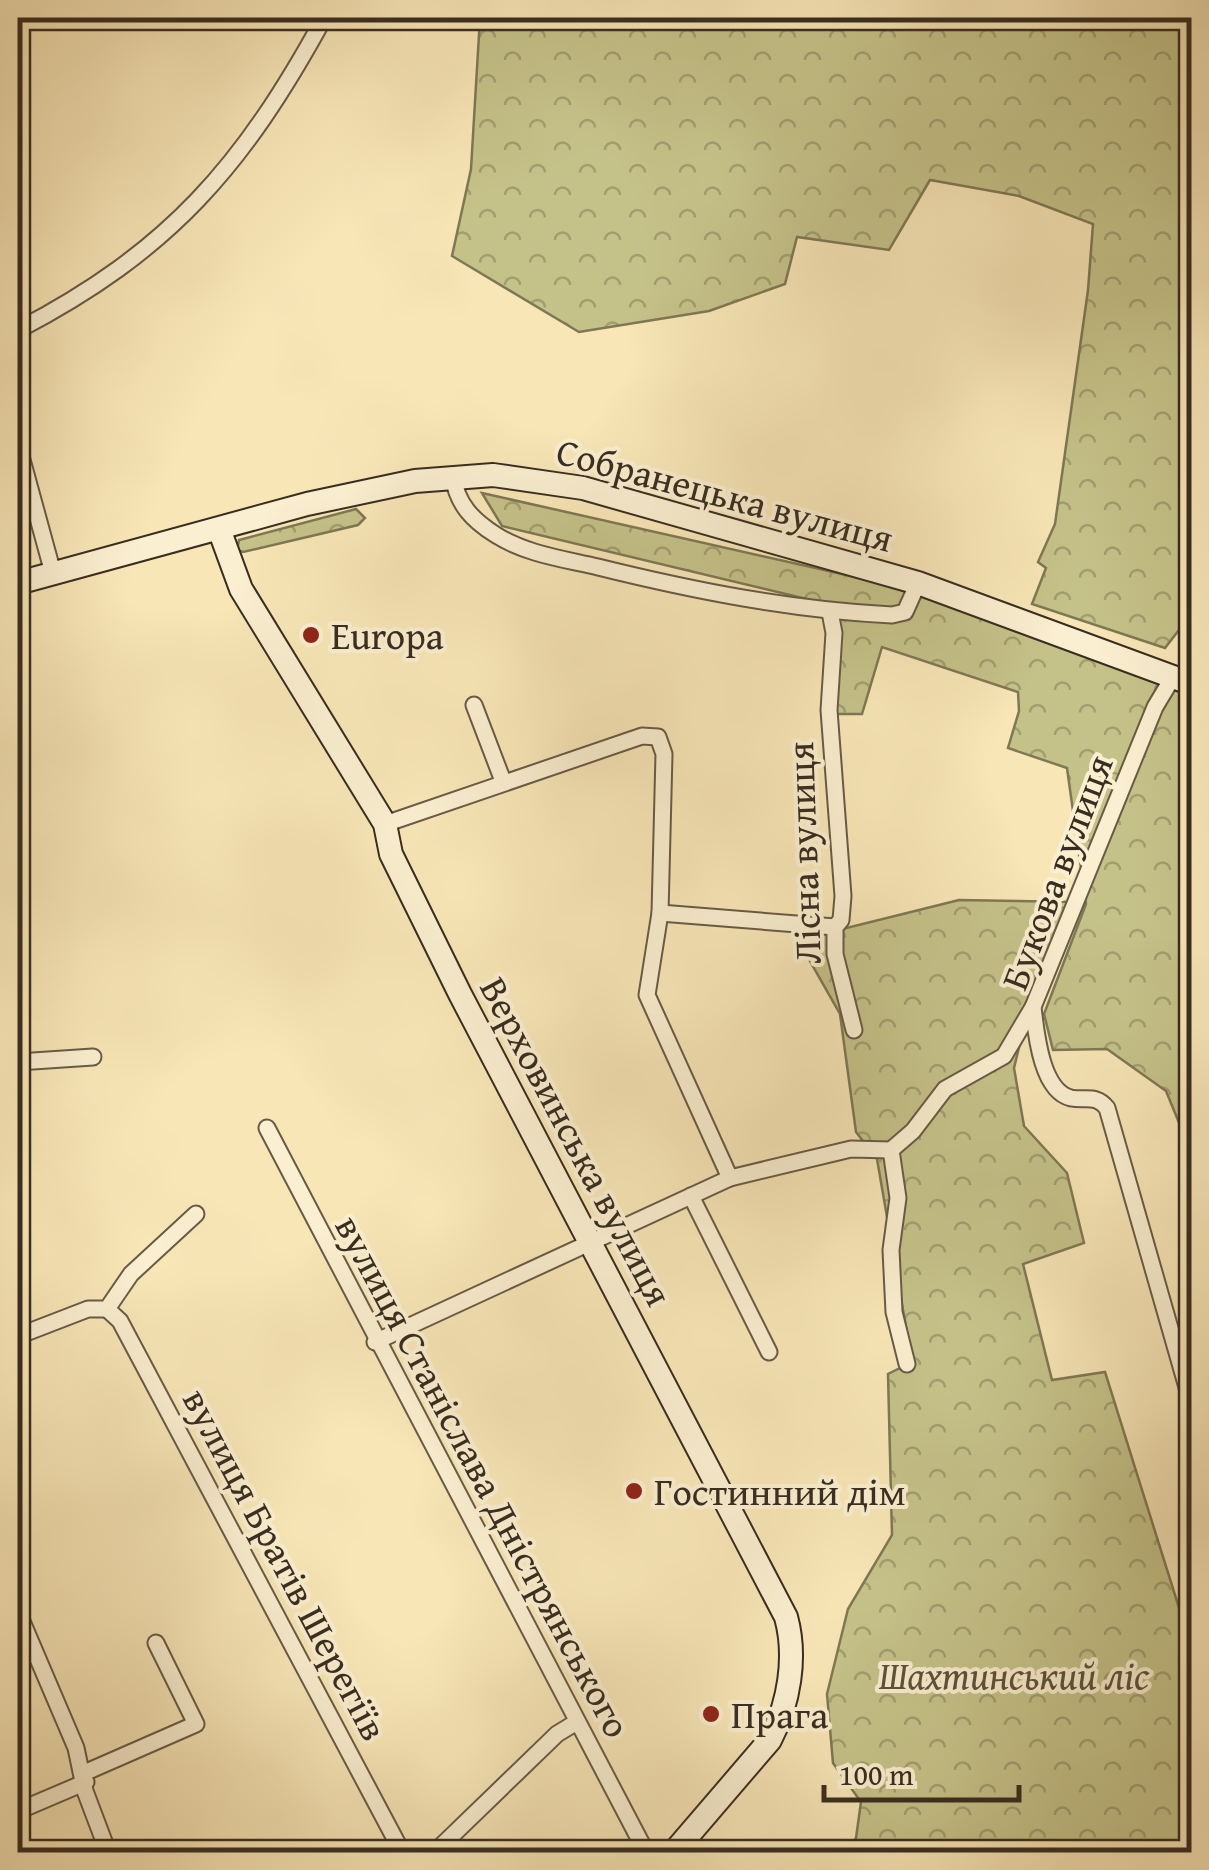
<svg xmlns="http://www.w3.org/2000/svg" width="1209" height="1870" viewBox="0 0 1209 1870" font-family="'Gentium Book Plus',serif">
	<defs>
		<pattern id="forest-crowns" width="20" height="18" patternUnits="userSpaceOnUse" patternTransform="scale(2.5)"><rect width="20" height="18" fill="#c5c289"/><path d="M2 6a3 3 0 1 1 6 0M12 15a3 3 0 1 1 6 0" fill="none" stroke="#a19e70"/></pattern>
	</defs>
	<rect width="100%" height="100%" fill="#f8e6b7"/>
	<filter id="stains"><feTurbulence type="fractalNoise" baseFrequency=".002" numOctaves="4"/><feColorMatrix values="0 0 0 0 .2 0 0 0 0 .09 0 0 0 0 .02 0 0 0 .5 -.17"/></filter>
	<radialGradient id="worn" r=".72"><stop offset=".6" stop-color="#630" stop-opacity="0"/><stop offset="1" stop-color="#630" stop-opacity=".3"/></radialGradient>
	<!-- forest -->
	<g fill="url(#forest-crowns)" stroke="#7e7854" stroke-width="2.5">
		<polygon points="480,18 1191,18 1192,613 1165,648 1032,604 1046,568 1038,562 1055,524 1088,290 1093,224 1019,196 930,180 889,250 797,237 785,284 709,311 579,332 452,256 471,169"/>
		<polygon points="482,493 895,586 1191,693 1191,1152 1166,1091 1107,1049 1053,1050 1044,1014 1086,904 1067,768 1008,748 1019,711 1018,692 882,647 862,714 833,714 836,606 502,526"/>
		<polygon points="356,509 365,518 358,525 243,552 237,550 239,540"/>
		<polygon points="959,900 1077,902 1030,1003 1014,1068 1024,1126 1067,1173 1084,1243 1023,1264 1052,1380 1105,1372 1191,1646 1191,1852 847,1852 856,1838 861,1802 833,1763 827,1694 848,1609 892,1535 888,1374 912,1362 877,1159 856,1132 840,1014 798,940"/>
	</g>
	<g fill="none" stroke-linecap="round" stroke-linejoin="round">
		<!-- street casing -->
		<g stroke="#685b46" stroke-width="19">
			<g id="street">
				<path d="M18,330C170,251 243,166 324,18"/>
				<polyline points="18,445 53,573"/>
				<path d="M453,476C457,504 472,520 496,535C526,554 564,559 598,567C695,591 792,610 892,615L905,612L918,583"/>
				<polyline points="830,612 834,633 829,710 843,896 841,920 835,927 835,954 854,1030"/>
				<path d="M1173,677L1155,707L1033,1007C1036,1032 1041,1091 1071,1098C1086,1101 1096,1094 1107,1108L1192,1405"/>
				<polyline points="474,705 503,781"/>
				<polyline points="385,824 642,736 658,737 664,754 660,913 647,995 730,1178"/>
				<polyline points="660,913 835,927"/>
				<polyline points="18,1062 93,1057"/>
				<polyline points="267,1128 646,1852"/>
				<polyline points="891,1150 898,1198 891,1250 894,1312 907,1364"/>
				<polyline points="691,1196 769,1352"/>
				<polyline points="107,1309 120,1321 402,1852"/>
				<polyline points="18,1336 88,1309 107,1309 131,1274 196,1214"/>
				<polyline points="375,1342 730,1178 851,1149 891,1150 913,1131 945,1089 1004,1056 1033,1007"/>
				<polyline points="18,1612 76,1748 85,1791 108,1852"/>
				<polyline points="84,1773 196,1724 156,1643"/>
				<polyline points="18,1811 86,1782"/>
				<polyline points="435,1852 557,1734 575,1723"/>
			</g>
		</g>
		<!-- secondary casing -->
		<g stroke="#382d20" stroke-width="26">
			<g id="secondary">
				<path d="M219,529L241,589L385,824L391,854L460,994L786,1617C797,1657 789,1704 770,1740L674,1852"/>
				<polyline points="18,583 307,504 415,481 493,475 583,488 918,583 1192,684"/>
			</g>
		</g>
		<!-- street -->
		<use href="#street" stroke="#faefd0" stroke-width="15"/>
		<!-- secondary -->
		<use href="#secondary" stroke="#faefd0" stroke-width="22"/>
	</g>
	<!-- markers -->
	<g fill="#8f2418" stroke="#faefd0" stroke-width="4">
		<circle cx="311" cy="635" r="10"/>
		<circle cx="634" cy="1491" r="10"/>
		<circle cx="711" cy="1714" r="10"/>
	</g>
	<g text-anchor="middle" dominant-baseline="central" stroke-width="8" stroke-linejoin="round" paint-order="stroke">
		<!-- street labels -->
		<g font-size="38" fill="#382d20" stroke="#faefd0">
			<text transform="translate(725 494) rotate(15)">Собранецька вулиця</text>
			<text transform="translate(803 853) rotate(-92)">Лісна вулиця</text>
			<text transform="translate(1056 872) rotate(-69)">Букова вулиця</text>
			<text transform="translate(577 1141) rotate(62)">Верховинська вулиця</text>
			<text transform="translate(484 1476) rotate(62)">вулиця Станіслава Дністрянського</text>
			<text transform="translate(286 1564) rotate(62)">вулиця Братів Шерегіїв</text>
		</g>
		<!-- poi labels -->
		<g font-size="38" fill="#382d20" stroke="#faefd0" text-anchor="start">
			<text x="331" y="635">Europa</text>
			<text x="654" y="1491">Гостинний дім</text>
			<text x="731" y="1714">Прага</text>
		</g>
		<!-- park labels -->
		<g font-size="38" font-style="italic" fill="#5b523a" stroke="#faefd0">
			<text x="1014" y="1675">Шахтинський ліс</text>
		</g>
	</g>
	<!-- margin -->
	<rect width="1209" height="1870" fill="none" stroke="#f8e6b7" stroke-width="60"/>
	<rect x="20" y="20" width="1169" height="1830" fill="none" stroke="#382d20" stroke-width="5"/>
	<rect x="30" y="30" width="1149" height="1810" fill="none" stroke="#382d20" stroke-width="2.5"/>
	<!-- scale -->
	<path d="M824 1785v15h195v-15" fill="none" stroke="#382d20" stroke-width="5"/>
	<text x="839" y="1785" font-size="30" fill="#382d20" stroke="#faefd0" stroke-width="8" paint-order="stroke">100 m</text>
	<rect width="100%" height="100%" filter="url(#stains)"/>
	<rect width="100%" height="100%" fill="url(#worn)"/>
</svg>
